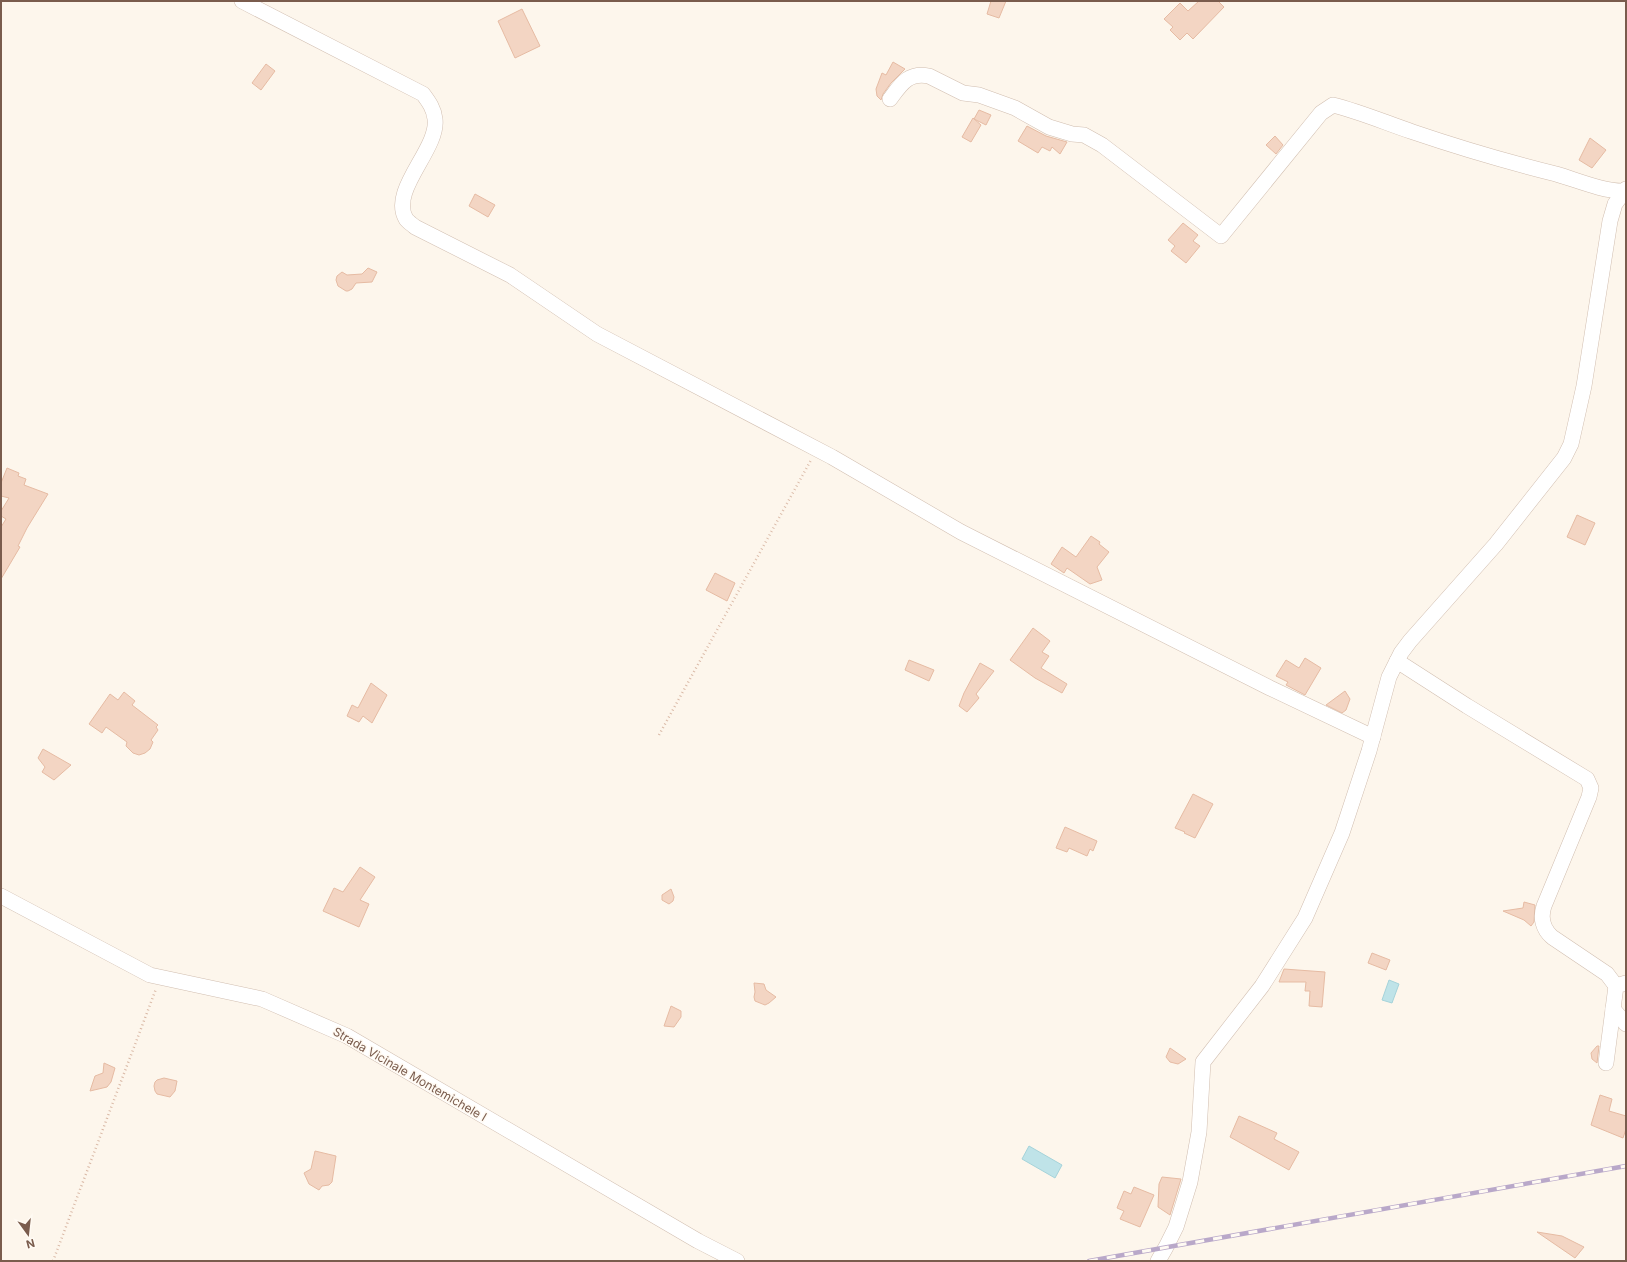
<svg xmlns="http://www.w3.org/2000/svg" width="1627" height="1262" viewBox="0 0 1627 1262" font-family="Inter,sans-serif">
	<rect width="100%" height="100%" fill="#fdf6ec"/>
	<!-- water -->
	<g fill="#bfe3e8" stroke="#a5d3da">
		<polygon points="1389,980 1399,984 1392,1003 1382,1000"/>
		<polygon points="1029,1146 1062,1165 1055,1178 1022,1159"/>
	</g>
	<!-- building -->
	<g fill="#f3d5c3" stroke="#e6bba3">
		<polygon points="991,1 1006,1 999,18 987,14"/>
		<polygon points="1199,1 1218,1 1224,7 1193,39 1187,33 1180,40 1170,30 1173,27 1164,19 1180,3 1188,11"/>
		<polygon points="522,9 540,46 515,58 498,21"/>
		<polygon points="893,62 905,69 891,83 883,94 881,100 877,96 876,89 882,73 886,75"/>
		<polygon points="266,64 275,71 261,90 252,83"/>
		<polygon points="979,110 991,115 986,125 974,119"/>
		<polygon points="973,118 981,125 971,142 962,137"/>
		<polygon points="1027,126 1046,136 1067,142 1060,154 1052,147 1050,151 1042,147 1038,153 1018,141"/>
		<polygon points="1275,136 1283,145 1276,154 1266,145"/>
		<polygon points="1590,138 1606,150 1592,168 1579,160"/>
		<polygon points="475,194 495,205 488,217 469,206"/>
		<polygon points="1183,223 1198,235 1193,241 1200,246 1186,263 1171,251 1175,246 1168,240"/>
		<polygon points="368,268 377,272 372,282 356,283 352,289 348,291 346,291 338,286 336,280 337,276 342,272 347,275 362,274"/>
		<polygon points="7,468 19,473 18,476 26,479 24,485 48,494 27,528 18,546 20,547 1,579 1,527 6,519 1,516 1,511 9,498 1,496 1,483"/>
		<polygon points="1577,515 1595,523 1585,545 1567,537"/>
		<polygon points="1091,536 1100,542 1099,544 1109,552 1097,567 1102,580 1090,584 1067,568 1064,573 1051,564 1062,547 1076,557"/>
		<polygon points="715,573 735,583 727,601 706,590"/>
		<polygon points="1033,628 1050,641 1042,652 1049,656 1041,668 1067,684 1062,693 1035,678 1010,660"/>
		<polygon points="1305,658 1321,668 1305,695 1286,685 1288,682 1276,676 1286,660 1299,668"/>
		<polygon points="909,660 934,670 929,681 905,670"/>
		<polygon points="980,663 994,671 976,694 979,698 967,712 959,706 964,693"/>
		<polygon points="371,683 387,695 372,723 363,716 359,722 347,716 352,705 358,708"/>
		<polygon points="1345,691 1350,699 1346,710 1342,713 1326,705"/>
		<polygon points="124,692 135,701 132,705 158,725 156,727 158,730 151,740 153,742 150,749 145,753 139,755 133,753 126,746 127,742 106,727 102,733 89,724 110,694 118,700"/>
		<polygon points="43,749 71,765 54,780 42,772 45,767 38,758"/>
		<polygon points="1193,794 1213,804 1195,838 1184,833 1185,832 1175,828"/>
		<polygon points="1065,827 1097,841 1093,851 1090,849 1087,856 1069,848 1067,852 1056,848"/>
		<polygon points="360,867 375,877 360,900 369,904 359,927 323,911 334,888 343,892"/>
		<polygon points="671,889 674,897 673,901 669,904 662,900 662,895"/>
		<polygon points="1524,902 1535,905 1534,922 1531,926 1524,920 1503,911 1523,908"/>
		<polygon points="1372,953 1390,960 1386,970 1368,963"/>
		<polygon points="1284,969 1325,972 1322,1007 1309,1006 1310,991 1305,991 1306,982 1279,982"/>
		<polygon points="754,983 764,984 766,990 776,997 769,1003 765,1005 755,1001 754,997 755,992"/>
		<polygon points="671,1006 681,1011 681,1017 674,1027 664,1026"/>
		<polygon points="1597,1046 1599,1046 1597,1063 1592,1059 1591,1053"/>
		<polygon points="1170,1048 1186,1059 1178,1064 1170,1062 1166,1057"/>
		<polygon points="104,1063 115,1068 111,1082 107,1087 90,1091 95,1076 103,1073"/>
		<polygon points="164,1078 177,1081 175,1091 170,1097 157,1094 155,1091 154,1086 155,1082 157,1080"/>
		<polygon points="1600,1095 1612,1099 1609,1111 1626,1116 1626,1129 1623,1138 1591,1125"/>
		<polygon points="1239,1116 1277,1133 1274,1139 1299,1152 1289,1170 1230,1137"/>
		<polygon points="315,1151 336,1156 332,1182 329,1185 322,1186 319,1190 309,1184 304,1173 311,1169"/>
		<polygon points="1162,1177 1181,1179 1170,1215 1158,1207 1159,1184"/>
		<polygon points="1134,1187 1154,1195 1140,1227 1120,1219 1124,1211 1117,1208 1124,1191 1131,1194"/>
		<polygon points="1537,1232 1562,1236 1584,1247 1575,1258"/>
	</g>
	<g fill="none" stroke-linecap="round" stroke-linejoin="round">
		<!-- minor casing -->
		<g stroke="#d1beb0" stroke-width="16">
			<g id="minor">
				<path d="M242,1L423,94C429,102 434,109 435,119C439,149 389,190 406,219C408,222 413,225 415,227L510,275L597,334L832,457L961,532L1270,688L1373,737"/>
				<path d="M890,99C901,84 908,72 929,76L963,93L979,95L1015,108L1049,127L1072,134L1084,135L1102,145L1221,236L1321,113L1333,105C1361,112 1386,123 1413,132C1460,148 1508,162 1556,174C1577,180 1602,191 1623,191"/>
				<path d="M1397,661L1467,706L1587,779L1591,788L1589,797L1544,906C1540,918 1543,929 1552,937L1607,974L1616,986"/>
				<polyline points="1,896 150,975 262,999 347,1036 698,1241 737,1261"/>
				<polyline points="1613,1009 1626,1024"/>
				<polyline points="1606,1063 1616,986 1626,983"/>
				<polyline points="1158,1261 1166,1247 1176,1227 1190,1182 1199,1132 1203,1062 1262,986 1305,918 1342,833 1369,751 1389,677 1401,653 1410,641 1496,544 1564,458 1571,444 1584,386 1610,221 1615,204 1626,189"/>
			</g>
		</g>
		<!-- path -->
		<g stroke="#d9b8a5" stroke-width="2.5" stroke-dasharray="1 3" stroke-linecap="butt">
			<polyline points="659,735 811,460"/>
			<polyline points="53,1261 156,989"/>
		</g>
		<!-- minor -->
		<use href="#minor" stroke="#fff" stroke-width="15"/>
		<!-- rail casing -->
		<g stroke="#b9a8c9" stroke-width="4.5">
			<polyline id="rail" points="1089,1261 1626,1166"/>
		</g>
		<!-- rail -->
		<use href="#rail" stroke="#fffaf3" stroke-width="3" stroke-dasharray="9" stroke-linecap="butt"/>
	</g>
	<g text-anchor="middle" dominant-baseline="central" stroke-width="3" stroke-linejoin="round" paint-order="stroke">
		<!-- street labels -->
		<g font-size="12" fill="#7a5c4d" stroke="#fffaf3">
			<text transform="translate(410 1074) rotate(30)">Strada Vicinale Montemichele I</text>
		</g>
	</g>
	<!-- border -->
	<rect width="1627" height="1262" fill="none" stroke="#7a5c4d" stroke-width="4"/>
	<!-- north arrow -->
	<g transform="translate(28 1234) rotate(165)" stroke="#fffaf3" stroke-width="3" paint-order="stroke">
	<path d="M0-3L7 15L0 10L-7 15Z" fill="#7a5c4d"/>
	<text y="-6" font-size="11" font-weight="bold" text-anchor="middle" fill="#7a5c4d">N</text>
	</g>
</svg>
